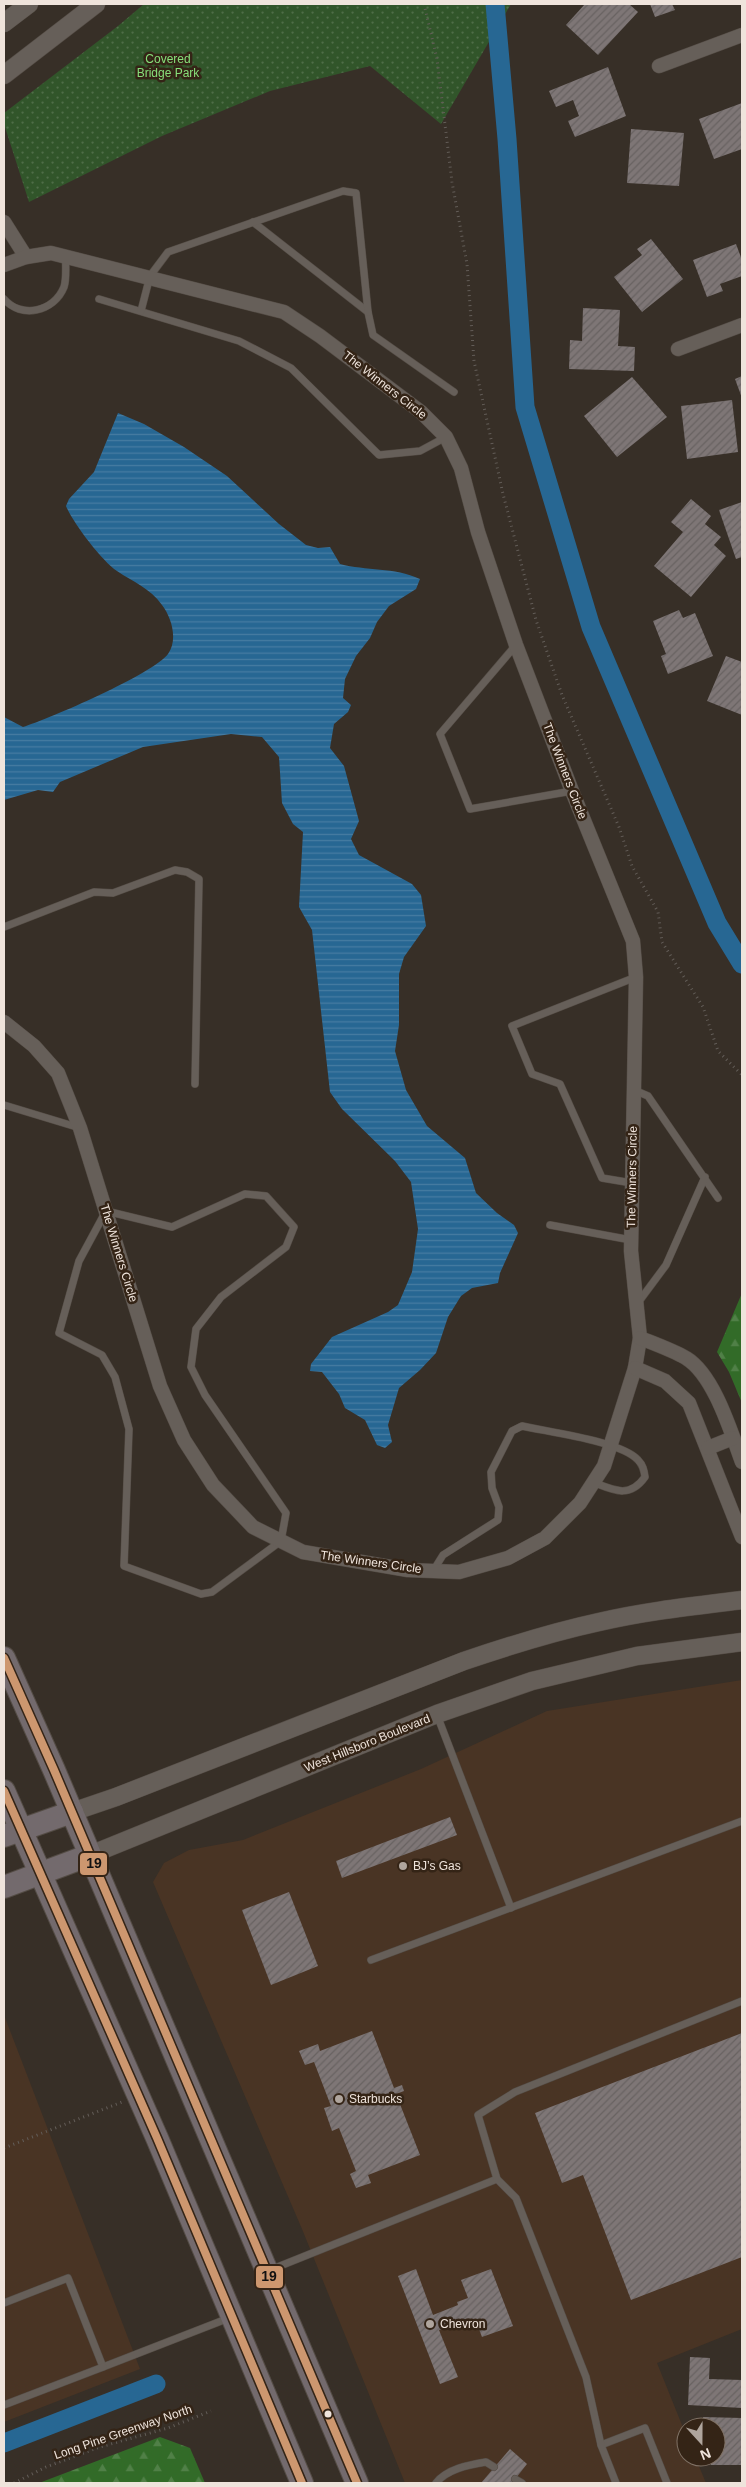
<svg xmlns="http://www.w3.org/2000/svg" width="746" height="2487" viewBox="0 0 746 2487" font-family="Helvetica,sans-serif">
	<defs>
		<pattern id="forest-firs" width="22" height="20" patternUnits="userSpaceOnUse" patternTransform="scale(1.25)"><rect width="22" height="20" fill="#326b28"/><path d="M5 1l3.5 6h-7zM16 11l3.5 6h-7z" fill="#508047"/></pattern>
		<pattern id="park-dots" width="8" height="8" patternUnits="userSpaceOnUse" patternTransform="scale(1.25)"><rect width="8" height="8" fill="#31552a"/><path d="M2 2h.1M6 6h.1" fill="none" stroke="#4f6d48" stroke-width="1.8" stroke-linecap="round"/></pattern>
		<pattern id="water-rules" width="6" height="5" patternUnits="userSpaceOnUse" patternTransform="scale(1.25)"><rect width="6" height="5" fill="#276793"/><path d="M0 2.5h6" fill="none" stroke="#477da2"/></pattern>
		<pattern id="building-hatch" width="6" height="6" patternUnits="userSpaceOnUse" patternTransform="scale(1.25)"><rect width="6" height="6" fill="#7e7676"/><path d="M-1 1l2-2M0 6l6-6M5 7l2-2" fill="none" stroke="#686261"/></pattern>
	</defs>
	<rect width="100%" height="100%" fill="#372f27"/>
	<!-- built -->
	<g fill="#493424">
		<polygon points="742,1680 742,2329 657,2363 686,2435 686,2457 695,2457 706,2483 405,2483 302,2229 153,1882 164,1863 189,1850 243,1840 421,1769 547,1711"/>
		<polygon points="4,2015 140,2369 4,2422"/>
	</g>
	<!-- forest -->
	<g fill="url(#forest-firs)">
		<polygon points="742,1293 742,1403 729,1372 717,1352"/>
		<polygon points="160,2437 190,2448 205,2483 39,2483"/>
	</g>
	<!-- park -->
	<polygon fill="url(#park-dots)" points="144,4 511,4 441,124 370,66 270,91 162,136 29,202 4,124 4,113 118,26"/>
	<!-- water -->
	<path fill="url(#water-rules)" d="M118,413L144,424L184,447L227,476L279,524L306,545L318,548L330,547L340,564C366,571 394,567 420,579L416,589L389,606L377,622L370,638L356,656L345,679L343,698L351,705L348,712L334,724L330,748L344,766L359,821L351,839L359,855L412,884L421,895L426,926L404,957L399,974V1025L395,1051L406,1090L427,1126L465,1158L476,1193L497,1213L514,1225L518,1233L500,1273L498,1283L472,1288L461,1296L448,1317L436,1353L420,1370L399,1388L388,1425L392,1442L385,1448L377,1445L365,1420L345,1408L339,1394L322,1372L310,1371L311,1364L332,1337L388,1312L398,1305L412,1272L418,1229L411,1182L395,1161L342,1109L330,1092L312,930L299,907L303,832L293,824L282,803L279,757L262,737L231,734L143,747L60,782L53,792L38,790L4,800V717L23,727C49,719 153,674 168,654C178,640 172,618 162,605C150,588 133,582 117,571C102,561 73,523 66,506L69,499L94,472Z"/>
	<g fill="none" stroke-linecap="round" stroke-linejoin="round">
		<!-- canal -->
		<g stroke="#276793" stroke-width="19">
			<polyline points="495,4 507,139 525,407 591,627 717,923 742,964"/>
			<polyline points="4,2443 156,2384"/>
		</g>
	</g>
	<!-- building -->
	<g fill="url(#building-hatch)">
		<polygon points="585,4 629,4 638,12 598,55 566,25"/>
		<polygon points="650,4 672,4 675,10 655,17"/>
		<polygon points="608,67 626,116 575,137 568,121 579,116 573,100 556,107 549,91"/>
		<polygon points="742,103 742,149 714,159 699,119"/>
		<polygon points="631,129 684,133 679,186 627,183"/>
		<polygon points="651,239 683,279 642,312 614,277 642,255 637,249"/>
		<polygon points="736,244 742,260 742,276 720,284 723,291 707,297 693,260"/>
		<polygon points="583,308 620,310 618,346 635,347 634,371 569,369 570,340 582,341"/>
		<polygon points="742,376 742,398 735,379"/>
		<polygon points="632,377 667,417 617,457 584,416"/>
		<polygon points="732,400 738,452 687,459 681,406"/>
		<polygon points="691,499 711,516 705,524 721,537 714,545 726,556 691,597 654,566 683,532 671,522"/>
		<polygon points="742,502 742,557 736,559 719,510"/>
		<polygon points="679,610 683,618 695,613 713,656 668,674 661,656 666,654 653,621"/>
		<polygon points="726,656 742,662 742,715 707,701"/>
		<polygon points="450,1817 457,1835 342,1878 336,1861"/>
		<polygon points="289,1892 318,1966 271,1985 242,1910"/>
		<polygon points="372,2031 394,2088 402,2085 404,2091 396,2094 420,2155 368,2175 371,2183 356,2188 350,2174 356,2171 339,2128 332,2131 324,2108 331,2106 314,2062 305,2065 299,2051 318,2044 320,2051"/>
		<polygon points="742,2033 742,2257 631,2300 583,2175 562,2183 535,2113"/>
		<polygon points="416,2269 433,2315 458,2305 457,2302 468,2298 461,2280 491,2269 513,2326 482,2337 475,2319 465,2323 464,2320 439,2330 458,2377 440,2384 398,2276"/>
		<polygon points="690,2357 710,2358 709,2379 742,2380 742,2408 688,2405"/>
		<polygon points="703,2417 742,2418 742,2465 711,2465 708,2457 716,2457 716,2427 703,2427"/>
		<polygon points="510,2449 527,2464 512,2483 481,2483"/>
	</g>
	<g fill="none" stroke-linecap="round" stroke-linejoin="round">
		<!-- service casing -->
		<g stroke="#544c45" stroke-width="8">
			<g id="service">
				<polyline points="253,222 368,312 373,335 454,392"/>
				<path d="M4,299C21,319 54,312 64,287C67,278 65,265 66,256"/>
				<polyline points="99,299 239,341 291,368 379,455 420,451 446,437"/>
				<polyline points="141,311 150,276 168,252 343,191 356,193 368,312"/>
				<polyline points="516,645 440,734 470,809 572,791"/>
				<polyline points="4,927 94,892 113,893 175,870 187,872 199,879 195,1084"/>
				<polyline points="634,1090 648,1096 718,1198"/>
				<polyline points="4,1105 80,1128"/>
				<polyline points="632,1183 602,1178 560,1084 532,1074 512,1026 636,977"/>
				<polygon points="245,1194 266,1196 294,1227 286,1247 221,1297 196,1329 191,1367 205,1395 286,1513 281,1541 212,1592 201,1594 124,1566 129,1429 115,1377 102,1355 59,1333 79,1261 106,1211 172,1227"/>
				<polyline points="550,1225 631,1240"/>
				<polyline points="637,1304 666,1265 705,1177"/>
				<path d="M433,1571L443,1555L498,1520L499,1507L492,1488L491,1472L512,1431L522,1426C548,1432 621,1441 638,1460C643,1465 644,1470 645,1477C630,1498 615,1491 595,1483"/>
				<polyline points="437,1715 511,1908"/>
				<polyline points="371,1960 742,1821"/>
				<polyline points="270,2270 497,2179"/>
				<polyline points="4,2303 68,2278 103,2367 229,2318"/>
				<polyline points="4,2405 103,2367"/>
				<polyline points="601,2445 645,2428 667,2483"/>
				<polyline points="515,2479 522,2483"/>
				<path d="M436,2483C447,2469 468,2465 486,2462L494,2467"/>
				<polyline points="616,2483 601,2445 586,2377 516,2198 497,2179 478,2115 515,2092 742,2001"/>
			</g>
		</g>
		<!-- minor casing -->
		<g stroke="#544c45" stroke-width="15">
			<g id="minor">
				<polyline points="659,66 742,35"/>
				<polyline points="4,222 26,257"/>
				<polyline points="4,265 26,257 51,253 284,312 320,336 421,412 446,437 461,468 478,532 516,645 572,791 633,941 636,977 631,1251 640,1338 635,1368 604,1466 580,1503 545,1538 508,1558 459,1572 408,1570 303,1552 253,1527 213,1485 184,1440 160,1386 80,1128 58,1073 34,1046 4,1022"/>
				<polyline points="678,349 742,325"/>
				<path d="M640,1338C655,1344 672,1350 686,1358C714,1375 731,1432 742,1462"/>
				<polyline points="635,1368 665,1381 689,1403 742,1537"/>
				<polyline points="708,1448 733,1438"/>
			</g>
		</g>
		<!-- tertiary casing -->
		<g stroke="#544c45" stroke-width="19">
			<g id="tertiary">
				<polyline points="4,23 29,4"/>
				<polyline points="4,75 96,4"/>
				<path d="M72,1812L116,1797L464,1661C508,1646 553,1632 599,1622C646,1611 694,1606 742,1600"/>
				<polyline points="90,1855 437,1714 532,1681 637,1656 742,1642"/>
			</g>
		</g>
		<!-- primary casing -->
		<g stroke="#544c45" stroke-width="24">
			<g id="primary">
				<polyline points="4,1658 54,1770 357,2483"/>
				<polyline points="4,1791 157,2138 302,2483"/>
				<polyline points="4,1836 72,1812"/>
				<polyline points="4,1887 90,1855"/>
			</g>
		</g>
		<!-- path -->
		<g stroke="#635d58" stroke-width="3" stroke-dasharray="1 4" stroke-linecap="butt">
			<polyline points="424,4 437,59 452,182 467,264 474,361 503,494 536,620 562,695 619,827 632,866 658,912 662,942 703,1007 718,1051 742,1075"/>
			<polyline points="4,2148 122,2102"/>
			<polyline points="14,2483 46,2467 100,2447 168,2428 211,2411"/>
		</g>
		<!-- service -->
		<use href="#service" stroke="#665f59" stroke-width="7"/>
		<!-- minor -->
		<use href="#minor" stroke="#665f59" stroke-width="14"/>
		<!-- tertiary -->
		<use href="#tertiary" stroke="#665f59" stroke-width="18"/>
		<!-- primary -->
		<use href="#primary" stroke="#736a6d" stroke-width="22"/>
		<!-- bus-1 casing -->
		<g stroke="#342416" stroke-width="11">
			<g id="bus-1">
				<polyline points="4,1658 54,1770 357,2483"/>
				<polyline points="4,1791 157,2138 302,2483"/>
			</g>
		</g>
		<!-- bus-1 -->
		<use href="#bus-1" stroke="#cd976f" stroke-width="8"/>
	</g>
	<!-- markers -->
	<g fill="#afa59d" stroke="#342416" stroke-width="2">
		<circle cx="403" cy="1866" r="5"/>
		<circle cx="339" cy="2099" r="5"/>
		<circle cx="430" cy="2324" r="5"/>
	</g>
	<circle fill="#efe4dc" stroke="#342416" stroke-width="2" cx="328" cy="2414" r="4.5"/>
	<g text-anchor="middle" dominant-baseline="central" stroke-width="5" stroke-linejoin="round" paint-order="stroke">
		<!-- park labels -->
		<g font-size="12" fill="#87df7a" stroke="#342416">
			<text x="168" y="59">Covered<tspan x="168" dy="14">Bridge Park</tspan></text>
		</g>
		<!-- street labels -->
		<g font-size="12" fill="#efe4dc" stroke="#342416">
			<text transform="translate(385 385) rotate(38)">The Winners Circle</text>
			<text transform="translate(565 771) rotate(69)">The Winners Circle</text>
			<text transform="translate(632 1177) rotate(-89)">The Winners Circle</text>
			<text transform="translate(119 1253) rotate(73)">The Winners Circle</text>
			<text transform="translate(371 1562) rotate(8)">The Winners Circle</text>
			<text transform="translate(367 1743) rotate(-22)">West Hillsboro Boulevard</text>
			<text transform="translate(123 2432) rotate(-19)">Long Pine Greenway North</text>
		</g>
		<!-- poi labels -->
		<g font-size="12" fill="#efe4dc" stroke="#342416" text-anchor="start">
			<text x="413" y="1866">BJ’s Gas</text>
			<text x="349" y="2099">Starbucks</text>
			<text x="440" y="2324">Chevron</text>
		</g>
	</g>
	<g stroke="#342416" stroke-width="2">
		<rect x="79" y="1852" width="29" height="24" rx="5" fill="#cd976f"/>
		<rect x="255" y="2265" width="29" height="24" rx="5" fill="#cd976f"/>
	</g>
	<g font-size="14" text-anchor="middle" font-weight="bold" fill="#111">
		<text x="94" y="1868">19</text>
		<text x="269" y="2281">19</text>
	</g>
	<!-- border -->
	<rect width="746" height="2487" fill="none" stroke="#efe4dc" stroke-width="10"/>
	<!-- north arrow -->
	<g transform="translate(701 2442) rotate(159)"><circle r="24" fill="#342416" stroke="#7f7165"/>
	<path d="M0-4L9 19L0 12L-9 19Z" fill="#afa59d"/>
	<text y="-8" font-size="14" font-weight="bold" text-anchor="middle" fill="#efe4dc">N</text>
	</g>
</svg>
